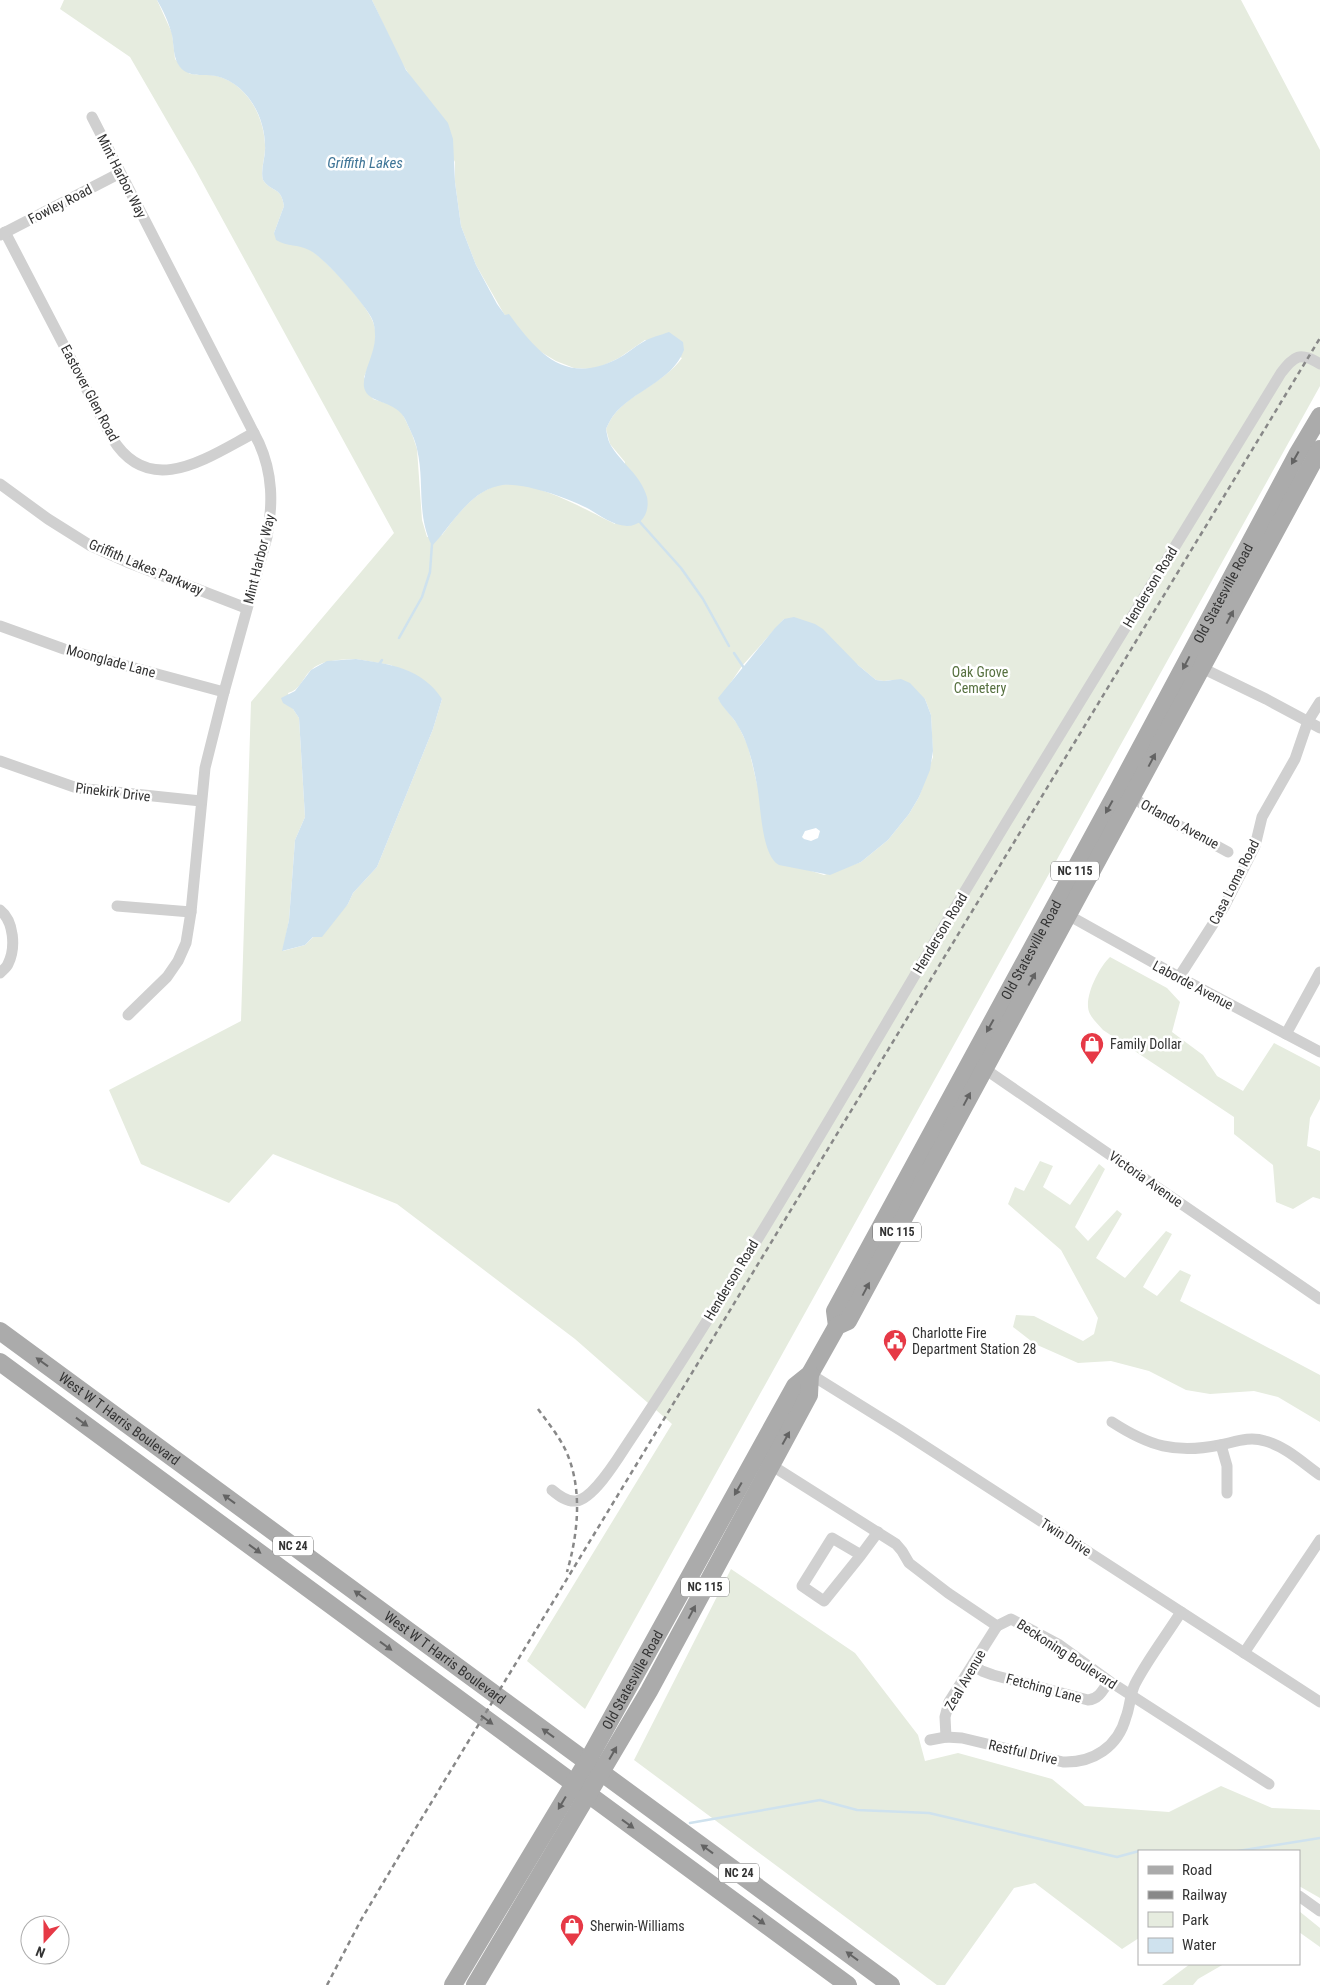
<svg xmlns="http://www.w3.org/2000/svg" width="1320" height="1985" viewBox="0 0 1320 1985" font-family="'Roboto Condensed',sans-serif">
  <rect width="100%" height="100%" fill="#fff"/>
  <g fill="#e6ecdf" fill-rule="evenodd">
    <path d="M64,0H157L172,33L175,59L190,74C198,75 208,74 217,76C247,84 264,116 265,145C266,156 260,169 263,180C272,193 281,186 284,206L274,233C286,239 301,244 312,251C328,262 370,307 374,325C379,343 371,361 364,377L373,399L392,405L399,409L404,417L412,434L417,449L422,520L427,537L442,535C456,516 474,491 499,485C532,478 586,510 615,524L625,462L610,444L606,429C608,425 610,420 613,416C631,392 664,383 682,358L645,340L619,358L602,366L591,369L574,368L556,361L536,349L504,314L476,265L461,226L455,182V162L413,81L399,58L372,0H1241L1320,150V386L585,1709L527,1661L672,1424L575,1339L397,1204L273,1154L229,1203L141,1164L109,1090L241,1021L251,702L394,533L195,169L130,57L60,9ZM784,619L858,665L876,680L884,681L891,680L925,699L931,715L933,757L919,797L909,814L888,840L861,862L824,875L805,869L757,784L748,746L738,725L719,700L742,666ZM356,659L391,665L442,699L433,729L377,867L353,893L348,904L305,945L283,951L289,920L295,840L305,817L299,718L293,709L288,693C300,690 302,679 310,671C322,659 340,660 356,659Z"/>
    <path d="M1110,957L1167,988L1180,1002L1172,1032L1203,1055L1217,1076L1243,1091L1274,1043L1320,1067V1099L1310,1118L1307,1146L1320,1151V1199L1313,1197L1293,1209L1276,1202L1273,1165L1234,1134V1117L1103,1030C1099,1025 1093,1020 1090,1014C1082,1000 1099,967 1110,957Z"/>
    <path d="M1040,1161L1053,1166L1043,1187L1070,1205L1099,1164L1105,1169L1075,1227L1088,1241L1117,1210L1122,1214L1096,1258L1125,1278L1166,1231L1172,1234L1143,1287L1157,1296L1180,1270L1191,1275L1180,1301L1320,1375V1422L1278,1397L1254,1391L1210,1394L1186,1390L1149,1371L1111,1361L1078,1363L1035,1344L1013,1327L1016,1315L1034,1316L1083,1341L1094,1334L1098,1318L1061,1250L1008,1204L1015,1187L1024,1191Z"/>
    <path d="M731,1569L855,1653L918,1735L925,1761L958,1753L1052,1779L1085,1806L1169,1812L1221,1786L1272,1808L1320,1810V1898L1299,1886V1851H1139V1938L1122,1949L1035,1883L1014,1888L945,1985H937L634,1760Z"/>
    <path d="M1299,1911L1320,1928V1947L1299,1932Z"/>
    <path d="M1190,1964H1224L1198,1979L1193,1985H1162Z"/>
  </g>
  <g fill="#cfe2ee" fill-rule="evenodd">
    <path d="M157,0H372L406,70L448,123L453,139L455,182L461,226L476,265L497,304L505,315L509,314C538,354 566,385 617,359C627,354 634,347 643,342C651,337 661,335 669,332L683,342L684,350C672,382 633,390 613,416C610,420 608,425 606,429C607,434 608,440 610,444C620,462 641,475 647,497C650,511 643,526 627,526C612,525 601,516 589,509C570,499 519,480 498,486C468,493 452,525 432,546C416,514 425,483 417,449C415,439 410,430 406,421C397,399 367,405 364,387C362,372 376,353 375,335C375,329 374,322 371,317C363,302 323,256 309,250C298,244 288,247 276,240L274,233L284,206C281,186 272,193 263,180C260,169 266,157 265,146C265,117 247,83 216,76C204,74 189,78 180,67C173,58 174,46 172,35C169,23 163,10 157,0Z"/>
    <path d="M794,617L815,624L823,629L858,665L876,680L884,681L901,679L910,683L925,699L931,715L933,751L930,770L919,797L909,814L888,840L861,862L830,875L779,865C761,855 761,805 757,785C753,765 749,744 738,726C733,716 722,708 718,698L775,628L784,619ZM816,828L820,831L818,838L811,841L804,839L802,837L805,831Z"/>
    <path d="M356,659C390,664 422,668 442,699L433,729L377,867L353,893L348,904L322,937H313L305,945L282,951L289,920L295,840L305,817L299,718L293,709L283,703L281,698L295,691L311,670L327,661Z"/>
  </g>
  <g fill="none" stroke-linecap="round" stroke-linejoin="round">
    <g stroke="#cfe2ee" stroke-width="2.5">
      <path d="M638,520L681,568L703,599L729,646"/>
      <path d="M399,638L422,597L430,572L432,544"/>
      <path d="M734,653L744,668"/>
      <path d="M378,666L382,660"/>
      <path d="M690,1823L820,1800L857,1810L929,1813L1117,1857L1139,1851"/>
      <path d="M1140,1851H1163"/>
      <path d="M1238,1851L1320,1838"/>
    </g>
    <g stroke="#d0d0d0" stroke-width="11">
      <path d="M92,117L259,443C273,474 273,504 267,537L224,692L205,768L191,912L186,943L178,961L167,977L128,1015"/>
      <path d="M5,232L112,438C150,500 208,457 254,433"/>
      <path d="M0,235L120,173"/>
      <path d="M0,484L48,519L91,546L127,562L246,608"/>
      <path d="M0,626L64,649L224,692"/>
      <path d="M1202,668L1266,699L1320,728"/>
      <path d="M0,761L77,788L201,801"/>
      <path d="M1132,797L1158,814L1228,852"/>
      <path d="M117,906L191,912"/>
      <path d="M0,910C14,921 16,948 8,964C7,967 3,970 0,973"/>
      <path d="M1068,915L1179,977L1320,1052"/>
      <path d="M1179,977L1224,907L1255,846L1262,817L1295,759L1308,721L1320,702"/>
      <path d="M1286,1034L1320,972"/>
      <path d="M979,1065L1320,1299"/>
      <path d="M810,1374L900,1430L1320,1702"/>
      <path d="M1112,1422C1149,1446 1175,1454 1220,1445C1235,1442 1249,1436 1265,1441C1285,1446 1303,1463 1320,1475"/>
      <path d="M1221,1445L1227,1466V1493"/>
      <path d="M771,1465L896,1544L902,1551L909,1563L948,1593L997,1626L1011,1619L1058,1644L1109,1681L1269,1784"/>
      <path d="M552,1490C559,1496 567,1502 576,1501C593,1499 617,1460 626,1446C741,1274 844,1094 950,916C1059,734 1170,553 1281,373C1294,356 1300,351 1320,364"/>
      <path d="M861,1555L832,1538L802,1586L824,1601L861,1555L878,1532"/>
      <path d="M1244,1653L1320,1540"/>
      <path d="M973,1665L982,1671L993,1675L1088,1700C1099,1699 1103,1690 1109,1681"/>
      <path d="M946,1737L945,1717L949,1702L997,1626"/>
      <path d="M930,1740L946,1737L962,1738L1063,1762C1093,1763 1118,1747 1126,1717C1130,1707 1130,1694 1135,1684C1148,1659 1166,1636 1181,1612"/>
      <path d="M1299,1896L1320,1911"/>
    </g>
    <g stroke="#ababab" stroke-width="18">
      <path id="s1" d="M837,1326L835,1311L1118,790L1298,453L1320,416"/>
      <path id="s2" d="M0,1331L891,1985"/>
      <path d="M0,1362L848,1985"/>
      <path id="s3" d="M453,1985L587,1762L795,1386L810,1374L837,1326L848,1321L1320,449"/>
      <path d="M475,1985L649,1691L809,1395L810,1374"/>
    </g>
    <g stroke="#888" stroke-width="2.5" stroke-dasharray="5 4" stroke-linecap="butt">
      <path d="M538,1409C548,1423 559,1436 566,1451C583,1489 578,1534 567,1572"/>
      <path d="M327,1985L361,1920L414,1831L1320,338"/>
    </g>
  </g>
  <defs><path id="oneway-solid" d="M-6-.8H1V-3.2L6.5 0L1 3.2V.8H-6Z" transform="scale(1.25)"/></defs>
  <g fill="#636363">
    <use href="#oneway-solid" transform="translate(1295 458) rotate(119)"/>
    <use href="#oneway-solid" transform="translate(1230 617) rotate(-62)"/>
    <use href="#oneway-solid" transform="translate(1186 663) rotate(118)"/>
    <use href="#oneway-solid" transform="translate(1152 760) rotate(-62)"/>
    <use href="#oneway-solid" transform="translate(1109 807) rotate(119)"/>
    <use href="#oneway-solid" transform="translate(1032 979) rotate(-61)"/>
    <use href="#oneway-solid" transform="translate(990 1026) rotate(119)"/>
    <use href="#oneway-solid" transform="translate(967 1099) rotate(-62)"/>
    <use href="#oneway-solid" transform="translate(866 1289) rotate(-62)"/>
    <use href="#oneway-solid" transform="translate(42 1362) rotate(-144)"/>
    <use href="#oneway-solid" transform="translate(82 1422) rotate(36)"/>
    <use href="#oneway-solid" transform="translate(786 1438) rotate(-61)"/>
    <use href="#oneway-solid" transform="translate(738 1489) rotate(120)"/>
    <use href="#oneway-solid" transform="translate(229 1499) rotate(-144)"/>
    <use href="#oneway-solid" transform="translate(255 1549) rotate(36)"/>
    <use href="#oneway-solid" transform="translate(360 1595) rotate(-144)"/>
    <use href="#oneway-solid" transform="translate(692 1612) rotate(-62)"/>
    <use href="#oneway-solid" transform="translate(386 1646) rotate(36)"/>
    <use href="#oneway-solid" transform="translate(487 1720) rotate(36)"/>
    <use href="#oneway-solid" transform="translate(548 1733) rotate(-144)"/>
    <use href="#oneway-solid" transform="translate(613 1753) rotate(-60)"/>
    <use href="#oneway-solid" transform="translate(562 1803) rotate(121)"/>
    <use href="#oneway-solid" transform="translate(628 1824) rotate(36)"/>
    <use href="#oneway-solid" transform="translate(707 1849) rotate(-144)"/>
    <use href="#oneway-solid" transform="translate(759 1920) rotate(36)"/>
    <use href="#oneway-solid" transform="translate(852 1956) rotate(-144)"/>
  </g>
  <defs>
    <g id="shop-pin" transform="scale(1.25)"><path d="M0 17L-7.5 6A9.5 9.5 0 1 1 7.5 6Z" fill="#e63946" stroke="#fff"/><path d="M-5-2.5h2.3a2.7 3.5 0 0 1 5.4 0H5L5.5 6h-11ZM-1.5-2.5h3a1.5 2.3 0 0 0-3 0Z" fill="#fff"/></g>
    <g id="civic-pin" transform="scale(1.25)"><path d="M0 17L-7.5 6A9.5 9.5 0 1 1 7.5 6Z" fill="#e63946" stroke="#fff"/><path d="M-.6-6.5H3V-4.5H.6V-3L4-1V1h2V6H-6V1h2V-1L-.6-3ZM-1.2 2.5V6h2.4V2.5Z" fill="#fff"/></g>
  </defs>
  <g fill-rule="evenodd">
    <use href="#shop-pin" x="1092" y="1044"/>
    <use href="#civic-pin" x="895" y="1341"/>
    <use href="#shop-pin" x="572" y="1926"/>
  </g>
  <g text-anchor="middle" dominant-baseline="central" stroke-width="5" stroke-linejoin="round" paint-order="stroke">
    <g fill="#fff" stroke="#707070" stroke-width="1">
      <rect x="1051" y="861.5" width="48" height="19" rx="4"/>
      <rect x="873" y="1222.5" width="48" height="19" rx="4"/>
      <rect x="273" y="1536.5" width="40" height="19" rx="4"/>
      <rect x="681" y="1577.5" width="48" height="19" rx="4"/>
      <rect x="719" y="1863.5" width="40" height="19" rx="4"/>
    </g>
    <g font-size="12" font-weight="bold" fill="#333">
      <text x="1075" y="871">NC 115</text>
      <text x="897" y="1232">NC 115</text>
      <text x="293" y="1546">NC 24</text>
      <text x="705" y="1587">NC 115</text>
      <text x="739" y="1873">NC 24</text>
    </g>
    <g font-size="14" fill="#333" stroke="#fff">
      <text transform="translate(122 176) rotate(63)">Mint Harbor Way</text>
      <text transform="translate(60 204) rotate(-27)">Fowley Road</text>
      <text transform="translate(90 393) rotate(62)">Eastover Glen Road</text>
      <text transform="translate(259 559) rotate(-76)">Mint Harbor Way</text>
      <text transform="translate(146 567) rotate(23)">Griffith Lakes Parkway</text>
      <text transform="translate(1150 587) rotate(-59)">Henderson Road</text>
      <text stroke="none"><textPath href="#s1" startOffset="831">Old Statesville Road</textPath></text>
      <text transform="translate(111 661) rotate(15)">Moonglade Lane</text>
      <text transform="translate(113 792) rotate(7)">Pinekirk Drive</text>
      <text transform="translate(1180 824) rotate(29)">Orlando Avenue</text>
      <text transform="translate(1234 882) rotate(-63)">Casa Loma Road</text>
      <text transform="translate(940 933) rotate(-59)">Henderson Road</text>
      <text stroke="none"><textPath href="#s1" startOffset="426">Old Statesville Road</textPath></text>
      <text transform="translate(1193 985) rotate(28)">Laborde Avenue</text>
      <text transform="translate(1146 1179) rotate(35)">Victoria Avenue</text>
      <text transform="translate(731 1280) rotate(-59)">Henderson Road</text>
      <text stroke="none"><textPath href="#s2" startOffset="148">West W T Harris Boulevard</textPath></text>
      <text transform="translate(1066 1537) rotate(33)">Twin Drive</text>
      <text transform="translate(1067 1654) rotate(33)">Beckoning Boulevard</text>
      <text stroke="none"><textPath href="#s2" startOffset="552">West W T Harris Boulevard</textPath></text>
      <text stroke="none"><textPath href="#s3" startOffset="354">Old Statesville Road</textPath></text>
      <text transform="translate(965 1680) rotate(-60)">Zeal Avenue</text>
      <text transform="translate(1044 1688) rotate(15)">Fetching Lane</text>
      <text transform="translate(1023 1752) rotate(13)">Restful Drive</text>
    </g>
    <g font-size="14" fill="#56703f" stroke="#fff">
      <text x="980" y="672">Oak Grove<tspan x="980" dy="16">Cemetery</tspan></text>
    </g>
    <g font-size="14" fill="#333" stroke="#fff" text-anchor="start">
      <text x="1110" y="1044">Family Dollar</text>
      <text x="912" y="1333">Charlotte Fire<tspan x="912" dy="16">Department Station 28</tspan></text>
      <text x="590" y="1926">Sherwin-Williams</text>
    </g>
    <g font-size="15" font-style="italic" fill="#3f7597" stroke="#fff">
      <text x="365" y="163">Griffith Lakes</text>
    </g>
  </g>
  <rect x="1138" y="1850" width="162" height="115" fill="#ffffff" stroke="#adadad"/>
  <rect x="1148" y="1866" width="25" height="8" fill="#ababab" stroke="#adadad"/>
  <text x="1182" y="1875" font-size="15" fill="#333333">Road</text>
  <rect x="1148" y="1891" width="25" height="8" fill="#888888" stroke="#adadad"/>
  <text x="1182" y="1900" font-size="15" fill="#333333">Railway</text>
  <rect x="1148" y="1912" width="25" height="15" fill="#e6ecdf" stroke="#adadad"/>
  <text x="1182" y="1925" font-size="15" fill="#333333">Park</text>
  <rect x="1148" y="1938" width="25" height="15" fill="#cfe2ee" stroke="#adadad"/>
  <text x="1182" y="1950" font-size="15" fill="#333333">Water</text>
  <g transform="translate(45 1940) rotate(201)"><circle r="24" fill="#ffffff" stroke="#adadad"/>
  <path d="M0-4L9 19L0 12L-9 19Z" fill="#e63946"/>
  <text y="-8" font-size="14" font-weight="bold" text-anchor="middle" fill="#333333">N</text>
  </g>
</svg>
